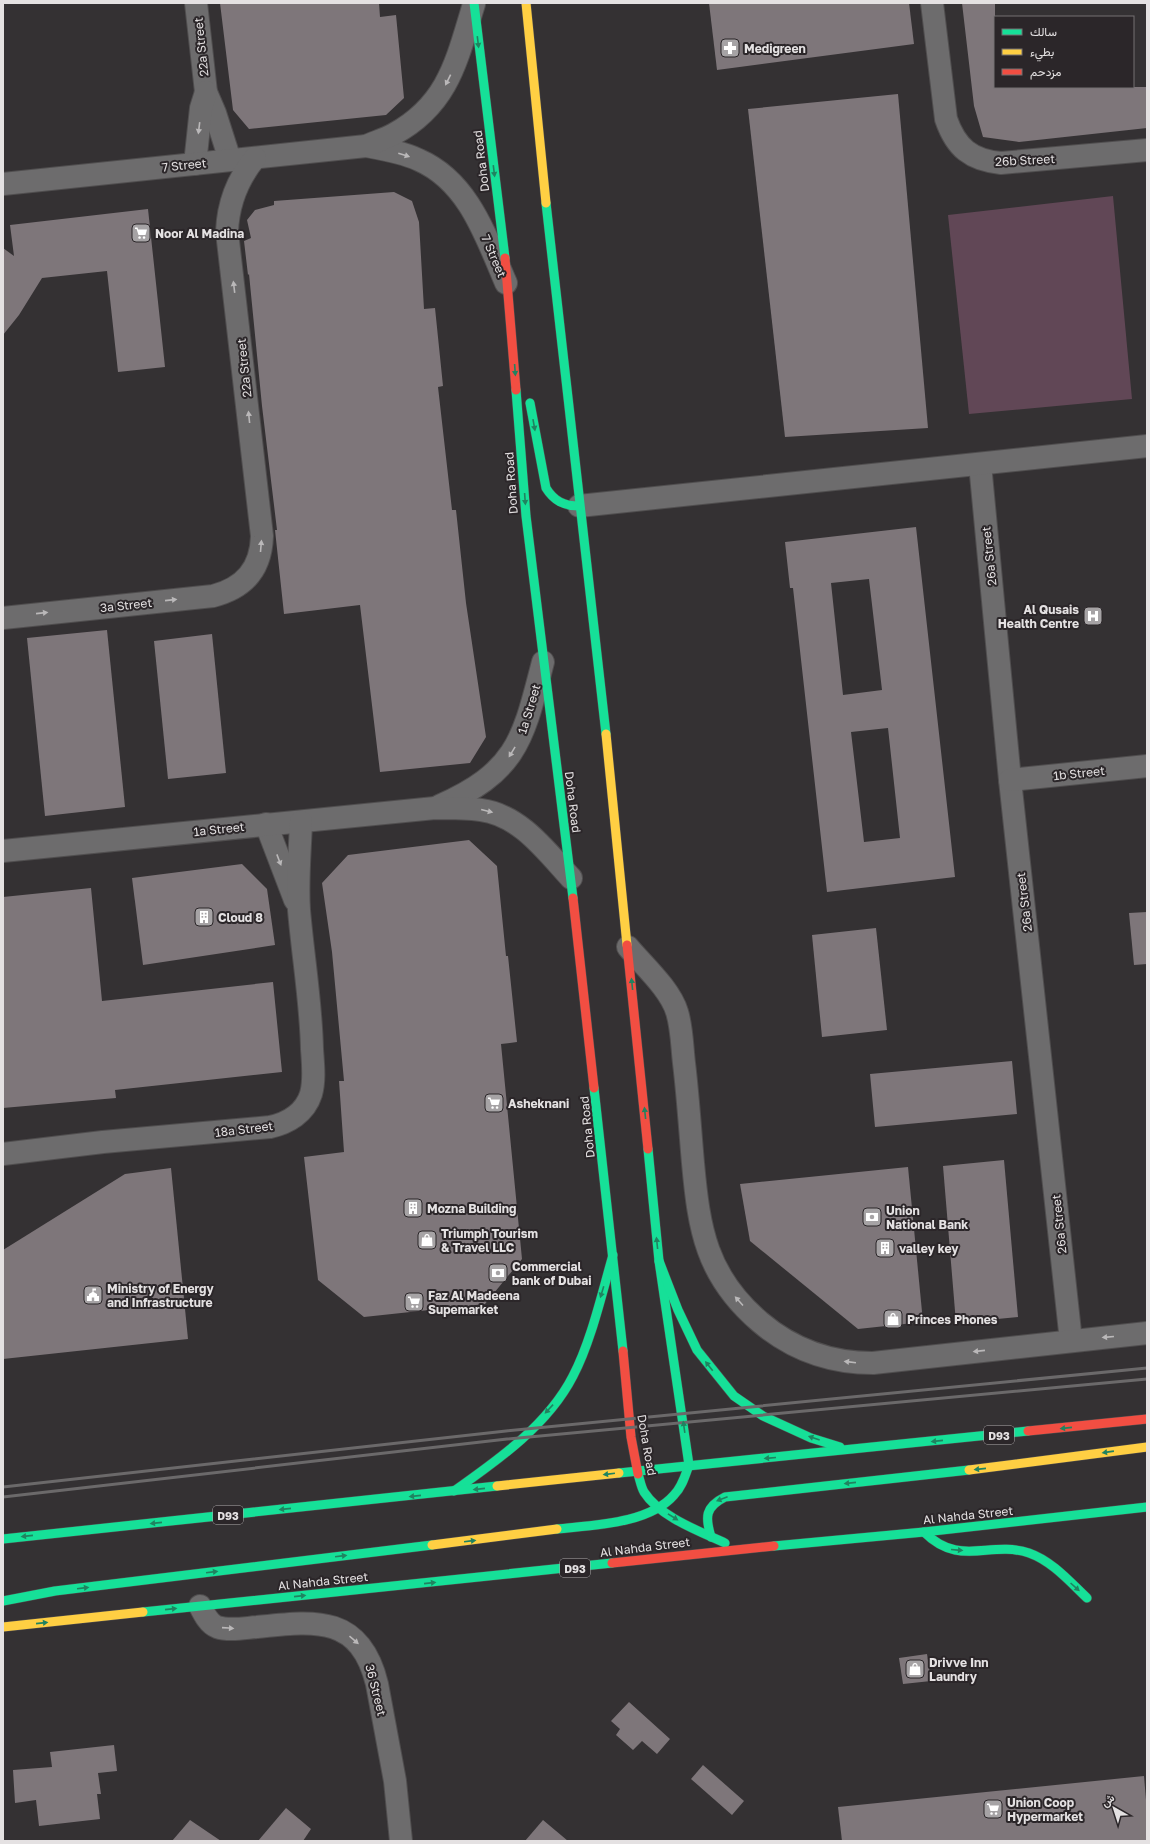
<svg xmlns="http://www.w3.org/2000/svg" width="1150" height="1844" viewBox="0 0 1150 1844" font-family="'Golos Text',Vazirmatn,sans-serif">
  <rect width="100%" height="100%" fill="#343133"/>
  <path fill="#614756" d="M1113,196L1132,399L969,414L948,215Z"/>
  <g fill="#7e767a" fill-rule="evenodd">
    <path d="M220,3H379L380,17L396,15L404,98L386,115L249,129L233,110Z"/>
    <path d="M709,3H909L914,44L717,70Z"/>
    <path d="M962,3H995V87H1147V128L1019,142L983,137L974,106Z"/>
    <path d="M898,94L928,428L785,437L748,109Z"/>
    <path d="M394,192L412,201L419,222L424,309L435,308L443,386L438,387L452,510H456L466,603L486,737L470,763L380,772L360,605L284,614L275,530H277L262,406L249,274L248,275L244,241L251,238L247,220L255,210L274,205V201Z"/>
    <path d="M148,209L165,367L118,372L107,271L42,278L19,315L3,335V248L14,256L10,225Z"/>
    <path d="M916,527L955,877L827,892L793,588H790L785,542ZM869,579L882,690L843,695L831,583ZM888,728L900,838L864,842L851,732Z"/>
    <path d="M107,630L125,807L45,816L27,638Z"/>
    <path d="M212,634L226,773L168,779L154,641Z"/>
    <path d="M469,840L497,866L506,956H508L517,1042L501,1044L522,1259L485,1304L364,1317L318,1280L304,1157L344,1152L339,1081H344L332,952L322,883L348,855Z"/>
    <path d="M242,864L267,889L275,945L143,965L132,878Z"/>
    <path d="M91,888L102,1001L273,982L282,1072L115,1090L116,1098L3,1108V897Z"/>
    <path d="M1147,912V964L1134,965L1129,913Z"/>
    <path d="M876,928L887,1030L822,1037L812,935Z"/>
    <path d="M1012,1061L1017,1114L875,1127L870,1074Z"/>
    <path d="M1004,1160L1018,1317L956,1323L943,1166Z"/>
    <path d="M908,1167L923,1322L858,1329L750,1241L740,1184Z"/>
    <path d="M171,1168L188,1339L3,1359V1250L125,1174Z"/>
    <path d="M927,1654L931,1681L903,1684L899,1658Z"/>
    <path d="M629,1702L670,1739L657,1754L642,1741L633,1750L616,1735L620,1729L611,1721Z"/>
    <path d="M114,1745L117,1771L98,1773L101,1794H97L100,1819L39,1826L36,1800L15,1803L13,1770L52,1767L50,1752Z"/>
    <path d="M703,1765L744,1801L732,1815L691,1779Z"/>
    <path d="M1144,1776L1147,1812V1841H842L838,1807Z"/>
    <path d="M286,1808L311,1829L303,1841H258Z"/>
    <path d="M190,1820L221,1841H172Z"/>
    <path d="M543,1820L568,1841H525Z"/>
  </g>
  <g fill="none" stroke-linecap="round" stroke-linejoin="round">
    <g stroke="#504e4f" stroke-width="24">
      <g id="street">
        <path d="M196,3L206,92L215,113L230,160"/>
        <path d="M932,3L946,119C956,148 971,160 1001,163L1147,150"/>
        <path d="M366,146C383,149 402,152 419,160C469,182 486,237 506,283"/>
        <path d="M195,164L201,108L206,92"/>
        <path d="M3,184L366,146C375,142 385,139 394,134C449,104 457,59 474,4"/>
        <path d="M980,464L1010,780L1071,1341"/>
        <path d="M579,506L1147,446"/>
        <path d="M3,618L213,596C244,588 261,569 262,536L227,232C228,203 237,180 255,158"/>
        <path d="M1010,780L1147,766"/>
        <path d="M439,806C518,771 523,739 543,662"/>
        <path d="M266,824L295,900"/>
        <path d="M3,851L435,808C450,808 466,808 481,810C520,815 546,851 571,878"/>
        <path d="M628,947C644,966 670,989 677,1012C682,1028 682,1046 684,1063C688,1096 690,1129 693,1163C699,1229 706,1276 760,1322C793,1350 830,1363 873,1363L1147,1333"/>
        <path d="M3,1154L103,1142L270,1127C288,1123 305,1113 311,1094C315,1080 313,1064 312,1049C311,1002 303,957 299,910C297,881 300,851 301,822"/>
        <path d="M200,1606C204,1614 209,1624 217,1627C229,1631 244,1628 257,1627C314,1621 360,1614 377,1684L395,1781L401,1841"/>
      </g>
    </g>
    <g stroke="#504e4f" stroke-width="10">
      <g id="fast">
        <path d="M474,3L505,258"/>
        <path d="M546,203L606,734"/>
        <path d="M516,390L526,516L573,898"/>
        <path d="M530,403L546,488C554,501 564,506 579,506"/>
        <path d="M594,1088L623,1351"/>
        <path d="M648,1149L659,1261L689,1465"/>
        <path d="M659,1261L678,1310L697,1350L734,1396L763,1416L811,1438L840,1447"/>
        <path d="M619,1473L1028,1431"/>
        <path d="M638,1474C640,1480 641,1487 644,1492C660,1517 699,1531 725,1543"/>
        <path d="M454,1491C498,1460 548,1425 573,1376C591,1342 602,1293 613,1255"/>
        <path d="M557,1529C593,1525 649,1524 674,1495C682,1487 685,1476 689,1465"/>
        <path d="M924,1532C960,1568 989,1540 1029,1553C1052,1561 1070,1582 1087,1598"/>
        <path d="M711,1537C705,1517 705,1507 725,1497L969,1470"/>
        <path d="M3,1539L497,1486"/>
        <path d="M774,1546L924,1532L1147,1507"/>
        <path d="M3,1601L55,1591L432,1545"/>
        <path d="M143,1612L612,1563"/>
      </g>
    </g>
    <g stroke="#504e4f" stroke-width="10">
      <g id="slow">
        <path d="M526,3L546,203"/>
        <path d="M606,734L627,945"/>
        <path d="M969,1470L1147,1447"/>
        <path d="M497,1486L619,1473"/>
        <path d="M432,1545L557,1529"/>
        <path d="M3,1627L143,1612"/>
      </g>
    </g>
    <g stroke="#504e4f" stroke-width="10">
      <g id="jam">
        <path d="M505,258L516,390"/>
        <path d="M573,898L594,1088"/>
        <path d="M627,945L648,1149"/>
        <path d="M623,1351L631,1437L638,1474"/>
        <path d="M1028,1431L1147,1419"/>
        <path d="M612,1563L774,1546"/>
      </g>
    </g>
    <use href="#street" stroke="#6d6c6d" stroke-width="22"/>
    <use href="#fast" stroke="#16e098" stroke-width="9"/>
    <use href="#slow" stroke="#ffcf43" stroke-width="9"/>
    <use href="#jam" stroke="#f24e42" stroke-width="9"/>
    <g stroke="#6b696a" stroke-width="3">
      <path d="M3,1487L506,1431L1147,1368"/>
      <path d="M3,1497L507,1439L1147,1379"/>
    </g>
  </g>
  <defs><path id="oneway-solid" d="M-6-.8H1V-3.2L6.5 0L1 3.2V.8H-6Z"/></defs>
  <g fill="#208360">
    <use href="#oneway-solid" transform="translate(478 42) rotate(83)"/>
    <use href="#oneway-solid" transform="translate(494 171) rotate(83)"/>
    <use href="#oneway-solid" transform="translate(515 370) rotate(86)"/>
    <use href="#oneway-solid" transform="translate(534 425) rotate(80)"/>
    <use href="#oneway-solid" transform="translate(525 499) rotate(86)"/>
    <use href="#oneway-solid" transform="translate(632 984) rotate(-96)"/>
    <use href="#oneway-solid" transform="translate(645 1113) rotate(-96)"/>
    <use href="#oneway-solid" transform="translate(657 1243) rotate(-96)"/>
    <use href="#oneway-solid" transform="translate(602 1292) rotate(107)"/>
    <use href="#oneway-solid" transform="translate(709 1366) rotate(-128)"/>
    <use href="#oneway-solid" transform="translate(549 1409) rotate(133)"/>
    <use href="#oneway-solid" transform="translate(684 1427) rotate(-98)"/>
    <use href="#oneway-solid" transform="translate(1066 1428) rotate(174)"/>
    <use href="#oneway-solid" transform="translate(814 1438) rotate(-161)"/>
    <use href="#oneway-solid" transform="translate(937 1441) rotate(174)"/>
    <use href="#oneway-solid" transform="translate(1108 1452) rotate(172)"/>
    <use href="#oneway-solid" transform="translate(770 1458) rotate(175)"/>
    <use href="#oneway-solid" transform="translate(980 1469) rotate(174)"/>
    <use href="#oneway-solid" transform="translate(609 1474) rotate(173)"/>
    <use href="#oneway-solid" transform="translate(850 1483) rotate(174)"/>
    <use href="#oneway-solid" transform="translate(479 1489) rotate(174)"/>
    <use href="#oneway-solid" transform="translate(415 1496) rotate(174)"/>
    <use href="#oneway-solid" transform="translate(722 1499) rotate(159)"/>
    <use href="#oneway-solid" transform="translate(285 1509) rotate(174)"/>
    <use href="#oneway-solid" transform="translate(673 1517) rotate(32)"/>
    <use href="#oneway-solid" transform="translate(156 1523) rotate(174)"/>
    <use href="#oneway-solid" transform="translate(27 1536) rotate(174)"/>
    <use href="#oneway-solid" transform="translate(470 1541) rotate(-7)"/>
    <use href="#oneway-solid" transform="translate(957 1550) rotate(5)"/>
    <use href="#oneway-solid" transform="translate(341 1556) rotate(-7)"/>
    <use href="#oneway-solid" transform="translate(212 1572) rotate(-7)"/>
    <use href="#oneway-solid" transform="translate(430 1583) rotate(-6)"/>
    <use href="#oneway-solid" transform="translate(1075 1587) rotate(42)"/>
    <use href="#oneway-solid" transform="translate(83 1588) rotate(-7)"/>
    <use href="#oneway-solid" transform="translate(300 1596) rotate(-6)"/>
    <use href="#oneway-solid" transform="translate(171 1609) rotate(-6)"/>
    <use href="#oneway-solid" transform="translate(42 1623) rotate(-6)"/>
  </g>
  <g fill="#bab8b9">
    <use href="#oneway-solid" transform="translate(448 80) rotate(116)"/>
    <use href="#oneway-solid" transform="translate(199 128) rotate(97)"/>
    <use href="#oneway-solid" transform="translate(404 155) rotate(18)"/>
    <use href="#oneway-solid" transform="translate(234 287) rotate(-97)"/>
    <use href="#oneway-solid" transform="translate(249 417) rotate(-96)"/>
    <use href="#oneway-solid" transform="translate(261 546) rotate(-85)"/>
    <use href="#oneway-solid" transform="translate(171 600) rotate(-6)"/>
    <use href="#oneway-solid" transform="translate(42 613) rotate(-6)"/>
    <use href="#oneway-solid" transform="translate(512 752) rotate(121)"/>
    <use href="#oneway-solid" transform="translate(487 811) rotate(14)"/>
    <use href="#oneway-solid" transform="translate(279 860) rotate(69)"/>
    <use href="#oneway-solid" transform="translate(739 1301) rotate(-132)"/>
    <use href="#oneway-solid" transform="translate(1108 1337) rotate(175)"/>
    <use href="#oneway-solid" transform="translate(979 1351) rotate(174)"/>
    <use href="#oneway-solid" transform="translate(850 1362) rotate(-173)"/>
    <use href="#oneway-solid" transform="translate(228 1628) rotate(4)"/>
    <use href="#oneway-solid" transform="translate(354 1640) rotate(41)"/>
  </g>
  <defs>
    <g id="pharmacy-square" transform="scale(1)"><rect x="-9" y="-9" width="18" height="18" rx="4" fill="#a6a3a5" stroke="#2b2629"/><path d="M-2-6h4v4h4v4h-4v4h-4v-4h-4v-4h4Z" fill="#fff"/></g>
    <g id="supermarket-square" transform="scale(1)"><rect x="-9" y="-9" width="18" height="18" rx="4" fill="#a6a3a5" stroke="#2b2629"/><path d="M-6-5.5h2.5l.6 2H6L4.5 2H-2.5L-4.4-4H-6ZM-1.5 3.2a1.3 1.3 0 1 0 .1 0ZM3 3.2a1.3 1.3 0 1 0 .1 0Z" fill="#fff"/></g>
    <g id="hospital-square" transform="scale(1)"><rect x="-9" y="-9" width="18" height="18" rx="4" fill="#a6a3a5" stroke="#2b2629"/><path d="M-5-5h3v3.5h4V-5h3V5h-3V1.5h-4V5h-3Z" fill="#fff"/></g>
    <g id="building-square" transform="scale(1)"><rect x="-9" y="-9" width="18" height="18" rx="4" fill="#a6a3a5" stroke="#2b2629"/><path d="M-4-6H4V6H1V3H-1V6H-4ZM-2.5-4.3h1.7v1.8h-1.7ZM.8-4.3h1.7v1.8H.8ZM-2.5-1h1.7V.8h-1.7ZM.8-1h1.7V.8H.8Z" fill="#fff"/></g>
    <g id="bank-square" transform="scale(1)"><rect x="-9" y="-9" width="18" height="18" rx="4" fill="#a6a3a5" stroke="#2b2629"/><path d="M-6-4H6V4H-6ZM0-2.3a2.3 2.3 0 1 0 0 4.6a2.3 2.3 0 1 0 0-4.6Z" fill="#fff"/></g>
    <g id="shop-square" transform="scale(1)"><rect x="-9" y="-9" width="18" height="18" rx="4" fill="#a6a3a5" stroke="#2b2629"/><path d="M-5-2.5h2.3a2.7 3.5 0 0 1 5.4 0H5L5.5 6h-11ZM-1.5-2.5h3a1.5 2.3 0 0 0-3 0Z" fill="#fff"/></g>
    <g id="civic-square" transform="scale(1)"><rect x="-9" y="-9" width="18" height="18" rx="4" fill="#a6a3a5" stroke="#2b2629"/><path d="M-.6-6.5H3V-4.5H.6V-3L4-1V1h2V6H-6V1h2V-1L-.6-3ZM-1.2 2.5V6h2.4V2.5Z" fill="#fff"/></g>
  </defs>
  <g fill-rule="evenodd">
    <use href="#pharmacy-square" x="730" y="48"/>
    <use href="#supermarket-square" x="141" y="233"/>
    <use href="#hospital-square" x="1093" y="616"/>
    <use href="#building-square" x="204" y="917"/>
    <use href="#supermarket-square" x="494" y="1103"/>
    <use href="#building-square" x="413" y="1208"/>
    <use href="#bank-square" x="872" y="1217"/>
    <use href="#shop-square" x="427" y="1240"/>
    <use href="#building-square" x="885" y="1248"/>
    <use href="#bank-square" x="498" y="1273"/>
    <use href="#civic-square" x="93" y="1295"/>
    <use href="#supermarket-square" x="414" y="1302"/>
    <use href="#shop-square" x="893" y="1319"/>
    <use href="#shop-square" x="915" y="1669"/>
    <use href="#supermarket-square" x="993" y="1809"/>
  </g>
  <g text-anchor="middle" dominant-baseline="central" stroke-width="4" stroke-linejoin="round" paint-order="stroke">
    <g fill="#2b2629" stroke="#aca9aa" stroke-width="1">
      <rect x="984" y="1426" width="30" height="18" rx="3"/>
      <rect x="213" y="1506" width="30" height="18" rx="3"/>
      <rect x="560" y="1559" width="30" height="18" rx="3"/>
    </g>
    <g font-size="11" font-weight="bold" fill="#e4e1e2">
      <text x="999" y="1435">D93</text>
      <text x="228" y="1515">D93</text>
      <text x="575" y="1568">D93</text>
    </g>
    <g font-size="12" fill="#e4e1e2" stroke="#2b2629">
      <text transform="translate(201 47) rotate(-96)">22a Street</text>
      <text transform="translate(1025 160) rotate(-3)">26b Street</text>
      <text transform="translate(481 161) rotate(-97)">Doha Road</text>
      <text transform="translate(184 165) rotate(-6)">7 Street</text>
      <text transform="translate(494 256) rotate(67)">7 Street</text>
      <text transform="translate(244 368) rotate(-96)">22a Street</text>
      <text transform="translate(511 483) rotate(-94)">Doha Road</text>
      <text transform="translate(989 556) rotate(-96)">26a Street</text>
      <text transform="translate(126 605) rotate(-6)">3a Street</text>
      <text transform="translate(529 709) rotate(-73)">1a Street</text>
      <text transform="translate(1079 773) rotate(-6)">1b Street</text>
      <text transform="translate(573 802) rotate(83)">Doha Road</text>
      <text transform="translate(219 829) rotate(-6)">1a Street</text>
      <text transform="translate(1024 902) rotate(-97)">26a Street</text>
      <text transform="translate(587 1127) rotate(-96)">Doha Road</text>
      <text transform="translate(244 1129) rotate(-7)">18a Street</text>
      <text transform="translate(1059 1224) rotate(-96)">26a Street</text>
      <text transform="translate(647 1445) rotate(80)">Doha Road</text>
      <text transform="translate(968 1515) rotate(-6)">Al Nahda Street</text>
      <text transform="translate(645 1547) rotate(-7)">Al Nahda Street</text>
      <text transform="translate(323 1581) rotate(-6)">Al Nahda Street</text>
      <text transform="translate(376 1690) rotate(76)">36 Street</text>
    </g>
    <g font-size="12" font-weight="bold" fill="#e4e1e2" stroke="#2b2629" text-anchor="start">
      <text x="744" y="48">Medigreen</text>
      <text x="155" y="233">Noor Al Madina</text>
      <text x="1079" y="609" text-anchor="end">Al Qusais<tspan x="1079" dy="14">Health Centre</tspan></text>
      <text x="218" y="917">Cloud 8</text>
      <text x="508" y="1103">Asheknani</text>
      <text x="427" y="1208">Mozna Building</text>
      <text x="886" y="1210">Union<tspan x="886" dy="14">National Bank</tspan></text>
      <text x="441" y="1233">Triumph Tourism<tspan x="441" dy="14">&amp; Travel LLC</tspan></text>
      <text x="899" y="1248">valley key</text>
      <text x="512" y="1266">Commercial<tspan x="512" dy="14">bank of Dubai</tspan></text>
      <text x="107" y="1288">Ministry of Energy<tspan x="107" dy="14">and Infrastructure</tspan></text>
      <text x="428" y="1295">Faz Al Madeena<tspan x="428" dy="14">Supemarket</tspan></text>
      <text x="907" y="1319">Princes Phones</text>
      <text x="929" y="1662">Drivve Inn<tspan x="929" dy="14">Laundry</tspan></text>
      <text x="1007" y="1802">Union Coop<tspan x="1007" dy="14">Hypermarket</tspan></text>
    </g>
  </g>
  <rect width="1150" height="1844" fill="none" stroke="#e4e1e2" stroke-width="8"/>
  <rect x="994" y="16" width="140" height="72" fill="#2b2629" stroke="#757173"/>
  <rect x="1002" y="29" width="20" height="6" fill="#16e098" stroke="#757173"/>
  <text x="1030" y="36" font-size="12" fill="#e4e1e2">سالك</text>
  <rect x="1002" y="49" width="20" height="6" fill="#ffcf43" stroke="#757173"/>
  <text x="1030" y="56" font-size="12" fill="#e4e1e2">بطيء</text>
  <rect x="1002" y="69" width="20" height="6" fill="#f24e42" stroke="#757173"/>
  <text x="1030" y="76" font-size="12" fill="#e4e1e2">مزدحم</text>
  <g transform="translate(1114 1808) rotate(321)" stroke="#2b2629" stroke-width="3" paint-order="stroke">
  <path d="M0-3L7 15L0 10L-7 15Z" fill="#e4e1e2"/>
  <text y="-6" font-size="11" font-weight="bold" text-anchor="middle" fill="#e4e1e2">ش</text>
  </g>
</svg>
